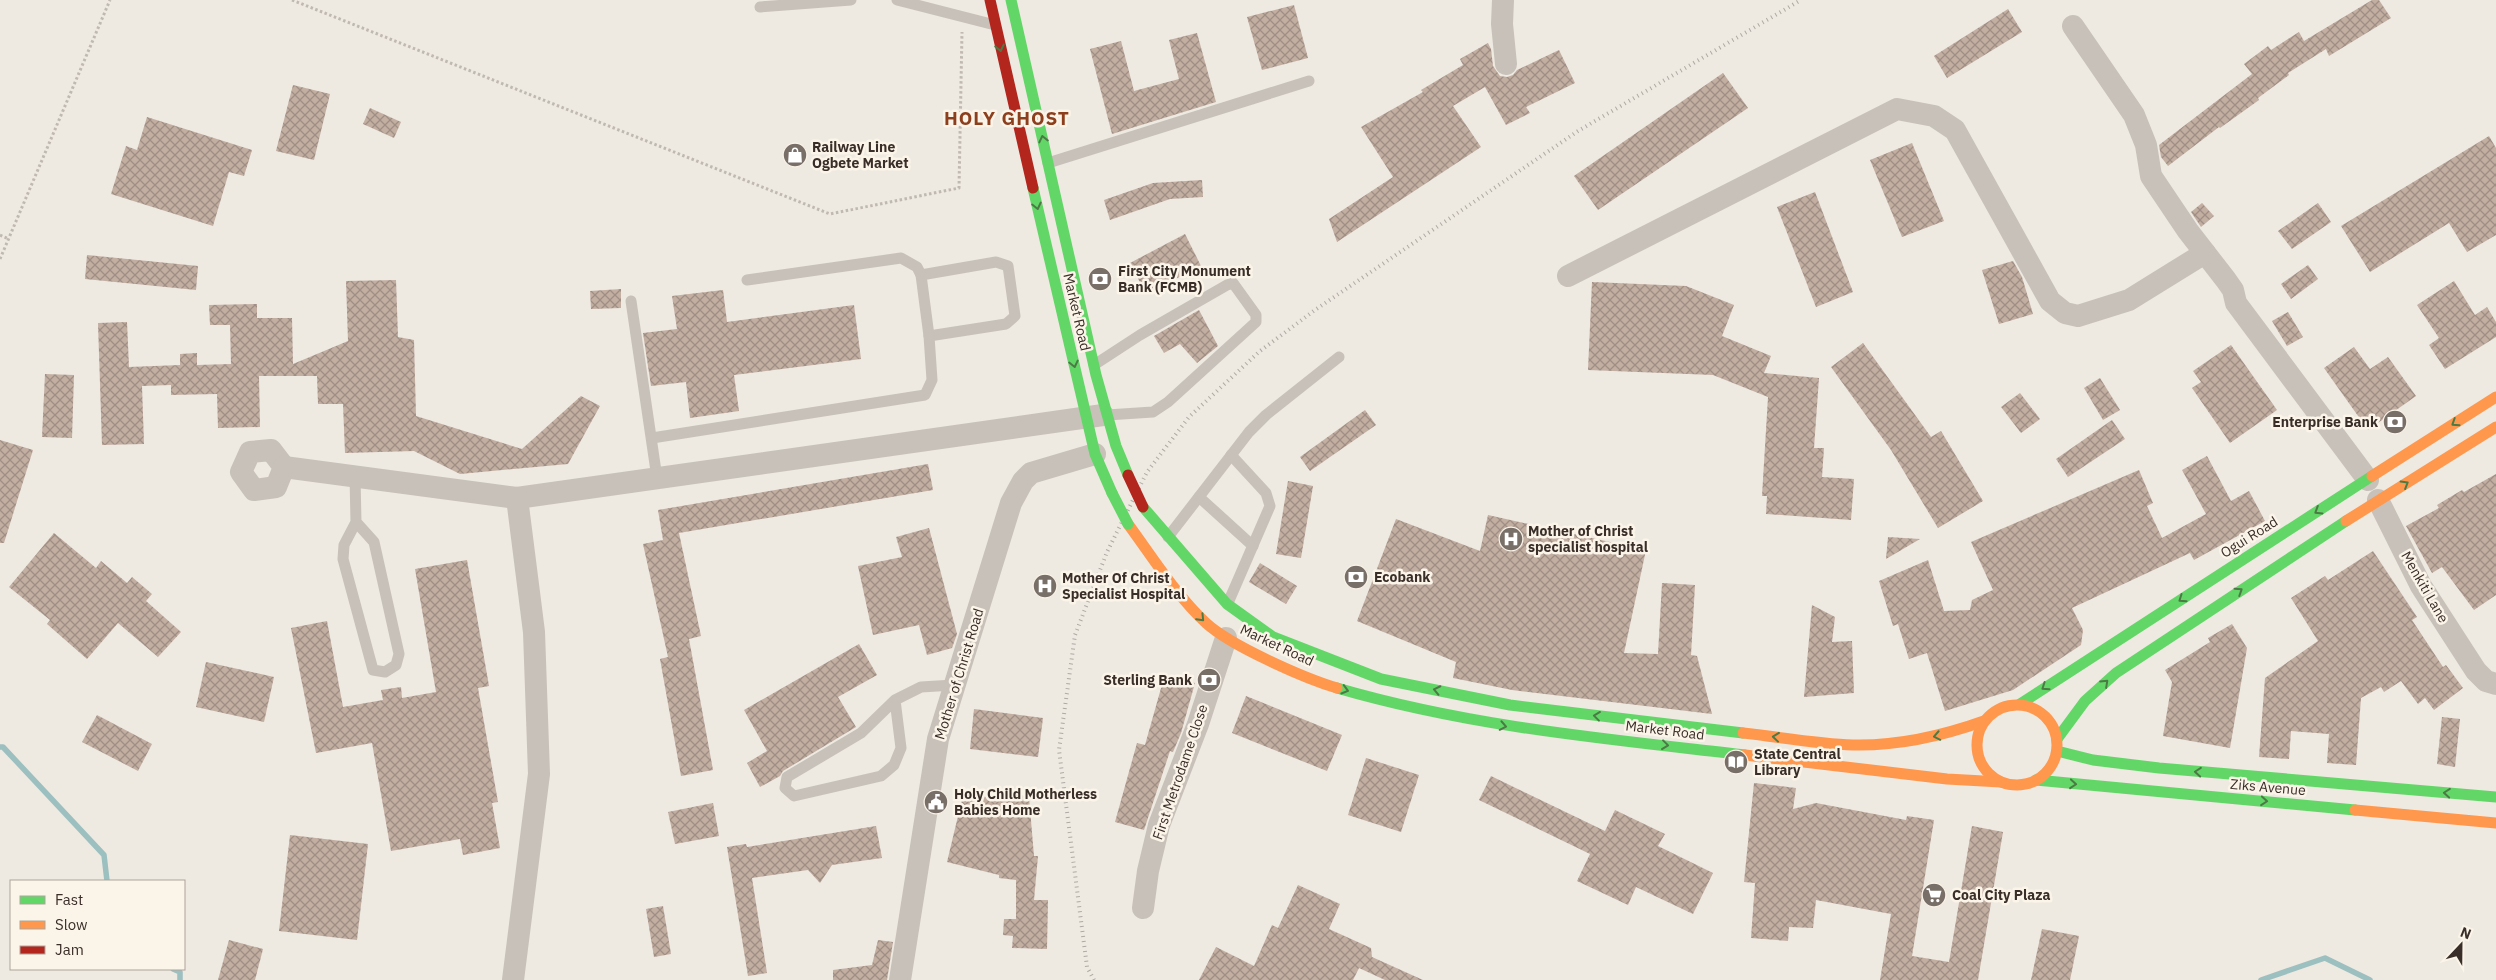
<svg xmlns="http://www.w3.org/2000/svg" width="2496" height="980" viewBox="0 0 2496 980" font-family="'IBM Plex Sans',sans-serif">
  <defs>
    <pattern id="building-cross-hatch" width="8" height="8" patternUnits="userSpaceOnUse" patternTransform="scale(1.25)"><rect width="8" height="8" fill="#c3aea2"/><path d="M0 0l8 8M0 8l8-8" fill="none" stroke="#9f8e84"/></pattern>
  </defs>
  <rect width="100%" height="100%" fill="#eee9e1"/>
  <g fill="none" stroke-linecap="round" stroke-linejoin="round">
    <g stroke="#9cbfc0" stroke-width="5.5">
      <path d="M0,747H3L104,855L107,881"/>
      <path d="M173,969L180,972V980"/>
      <path d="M2261,980L2325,958L2370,980"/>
    </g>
  </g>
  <g fill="url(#building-cross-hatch)">
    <path d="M2372,0H2379L2391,18L2329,56L2326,49L2288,73L2289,75L2258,98L2259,100L2220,128L2219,127L2168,166L2161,157L2159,145L2252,74L2244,64L2268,46L2271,50L2299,32L2304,41Z"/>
    <path d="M1294,5L1308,58L1262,70L1247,17Z"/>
    <path d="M2008,9L2022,32L1947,78L1934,56Z"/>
    <path d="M1197,33L1216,102L1112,134L1090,49L1121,41L1134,91L1179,79L1169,40Z"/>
    <path d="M1488,43L1491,49L1493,66L1500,76L1507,77L1513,75L1517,70L1559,50L1575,83L1526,107L1530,113L1506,125L1485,87L1453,106L1481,147L1337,242L1329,219L1393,177L1361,127L1423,92L1421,90L1463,65L1460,59Z"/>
    <path d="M1723,73L1748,108L1598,210L1574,176Z"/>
    <path d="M293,85L330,94L314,160L276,151Z"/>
    <path d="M370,108L401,122L394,138L363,124Z"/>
    <path d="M147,117L252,150L244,176L229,172L213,226L111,194L126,146L137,150Z"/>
    <path d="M2489,136L2496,148V235L2467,252L2449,223L2370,272L2341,226Z"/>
    <path d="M1912,143L1944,221L1902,237L1870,160Z"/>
    <path d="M1202,180L1203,197L1170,199L1110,220L1104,200L1153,183Z"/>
    <path d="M1815,192L1853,292L1816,307L1777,207Z"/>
    <path d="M2202,203L2214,216L2201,227L2191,212Z"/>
    <path d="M2318,203L2331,222L2292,249L2278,231Z"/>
    <path d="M1185,234L1201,266L1146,294L1130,263Z"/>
    <path d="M87,255L198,266L196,290L85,279Z"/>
    <path d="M2013,261L2022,277L2033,314L1999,324L1982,270Z"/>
    <path d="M2308,265L2318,279L2291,299L2281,284Z"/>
    <path d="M396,280L398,337L414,340L416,416L522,449L581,396L600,406L568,464L460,474L414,451L345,453L343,404H318L317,376H259L260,427L218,428L217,394L171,395V385L142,386L144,444L102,445L98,323L127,322L129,367L180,365V354L197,353V365L231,364L230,325H210L209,305L257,304V318H292L293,364L348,341L346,281Z"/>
    <path d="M2454,281L2475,315L2487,307L2496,322V337L2445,369L2429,345L2439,338L2417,305Z"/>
    <path d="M1592,282L1686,286L1734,305L1722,336L1771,356L1764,373L1819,378L1814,448H1824L1822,477L1854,479L1851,520L1766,514L1767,496H1762L1768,397L1713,375L1588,370Z"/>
    <path d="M621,289V308L591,309L590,291Z"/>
    <path d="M723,290L727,322L854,305L861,359L734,375L739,411L690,418L686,382L651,386L643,333L677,329L672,296Z"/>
    <path d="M1199,310L1218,346L1197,363L1180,344L1164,353L1154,336Z"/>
    <path d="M2288,312L2303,337L2287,346L2272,321Z"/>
    <path d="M1863,343L1931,437L1941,431L1983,501L1938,528L1891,450L1831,367Z"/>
    <path d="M2231,345L2277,410L2230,443L2192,388L2201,382L2193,371Z"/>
    <path d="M2354,347L2370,369L2388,357L2416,396L2368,430L2324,368Z"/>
    <path d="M45,374L74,375L72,438L42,437Z"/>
    <path d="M2100,378L2120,410L2103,420L2084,388Z"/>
    <path d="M2020,393L2040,419L2021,433L2001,407Z"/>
    <path d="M1365,410L1376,425L1310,471L1300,457Z"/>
    <path d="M2112,420L2125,439L2068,477L2056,459Z"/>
    <path d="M0,440L33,450L4,543H0Z"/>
    <path d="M2207,456L2231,501L2249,491L2265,521L2194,560L2190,553L2072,608L2083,630L2081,645L2013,690L1945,711L1927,653L1909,659L1898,624L1893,626L1879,581L1928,560L1944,611L1970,610L1972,600L1993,590L1971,542L2139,470L2153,503L2147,506L2162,538L2206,514L2182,470Z"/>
    <path d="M928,464L933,490L679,533L701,636L689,639L713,770L681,776L660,659L668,657L643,544L663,540L658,510Z"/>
    <path d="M2496,474V595L2474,610L2442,567L2432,573L2406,526L2439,508L2437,505L2462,490L2464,492Z"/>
    <path d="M1288,481L1313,486L1301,558L1276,554Z"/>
    <path d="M1488,515L1646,550L1624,653L1658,654L1662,583L1695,585L1691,655L1697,656L1712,714L1512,690L1453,678L1456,662L1357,621L1396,519L1480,551Z"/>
    <path d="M929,528L957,634L952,648L927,655L919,625L873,635L858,566L902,557L896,537Z"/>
    <path d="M54,533L96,568L101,561L127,583L132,577L152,594L146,601L181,632L158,657L118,623L87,659L47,624L50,620L9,587Z"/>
    <path d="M1888,537L1920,539L1886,559Z"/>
    <path d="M2373,551L2417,617L2412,620L2443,667L2446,665L2463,688L2434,710L2425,698L2418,704L2401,681L2384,692L2381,687L2361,698L2356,765L2327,763L2329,734L2291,731L2289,759L2259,757L2265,678L2318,641L2291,598L2325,576L2328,580Z"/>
    <path d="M467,560L489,686L478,688L498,802L492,803L500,848L463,855L460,839L391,851L372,743L316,753L291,628L327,621L343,707L383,700L381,690L401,687L402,698L436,692L415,569Z"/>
    <path d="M1260,563L1297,586L1286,604L1249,582Z"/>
    <path d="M1812,605L1835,617L1832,642L1852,641L1854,693L1804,697Z"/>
    <path d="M2232,624L2247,648L2230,748L2163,736L2172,682L2165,670L2210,642L2208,638Z"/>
    <path d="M859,644L877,675L838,697L856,727L783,771L780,776L760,787L747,763L767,751L744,710Z"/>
    <path d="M206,662L274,677L264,722L196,707Z"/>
    <path d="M1165,674L1195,683L1181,733L1173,752L1170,751L1144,830L1115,822L1137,743L1145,745Z"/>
    <path d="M1246,696L1342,735L1327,771L1232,733Z"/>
    <path d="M974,709L1043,718L1038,757L970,749Z"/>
    <path d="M97,715L152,744L138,771L82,742Z"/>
    <path d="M2442,717L2460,719L2455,767L2437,764Z"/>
    <path d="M1366,758L1419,775L1401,832L1348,815Z"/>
    <path d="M1491,776L1605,831L1615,810L1665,834L1658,846L1713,873L1693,914L1636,887L1628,905L1577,881L1590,854L1479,800Z"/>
    <path d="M1754,783L1796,788L1793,809L1816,803L1906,820L1907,816L1934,820L1912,956L1949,962L1972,826L2003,832L1978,980H1880L1891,914L1816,900L1813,928L1789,927L1788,941L1751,938L1755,883L1744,882Z"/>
    <path d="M995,788L1029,797L1034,856H1038L1034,900H1048L1047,949L1012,948L1013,936L1003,935L1004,919H1016V880L999,878V875L947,862L964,791L993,799Z"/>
    <path d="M713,803L719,836L675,844L668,812Z"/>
    <path d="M876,826L882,858L832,865L820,883L808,870L752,878L767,973L748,976L727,847L746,844L747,847Z"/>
    <path d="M290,835L368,844L357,940L279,931Z"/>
    <path d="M1298,885L1340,904L1329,929L1371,948L1372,957L1423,980H1385L1359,968L1353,980H1199L1216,947L1254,966L1272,925L1278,928Z"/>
    <path d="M663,906L671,954L654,957L646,909Z"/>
    <path d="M2042,929L2079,936L2070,980H2031Z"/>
    <path d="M229,940L263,949L255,980H218Z"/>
    <path d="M878,940L893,942L887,980H833V970L872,965Z"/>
  </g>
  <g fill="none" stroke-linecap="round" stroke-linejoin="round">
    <g stroke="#c0b9b2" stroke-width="3" stroke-dasharray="2.5 2.5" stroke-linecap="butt">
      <path d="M292,0L830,214L959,188L962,32"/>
      <path d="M0,235L9,239"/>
      <path d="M0,259L110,0"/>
    </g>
    <g stroke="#c7c1ba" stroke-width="11">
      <path d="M897,0L995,25"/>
      <path d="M760,7L851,0"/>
      <path d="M1048,163L1309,81"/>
      <path d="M921,275L996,262L1008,266L1015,316L1006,324L929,336"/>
      <path d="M631,301L657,478"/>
      <path d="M1094,365L1140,335L1227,285L1233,283L1256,315V322L1168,402L1153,412L1107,415"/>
      <path d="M652,438L925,395L932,380L929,336L921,275L917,267L901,258L747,280"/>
      <path d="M355,476L356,522L344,545L343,559L373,670L385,672L396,665L399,654L374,542L356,522"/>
      <path d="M1199,497L1253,546"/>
      <path d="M1168,537L1249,432L1266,415L1339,357"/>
      <path d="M1228,603L1270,506L1266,493L1231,455"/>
      <path d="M895,700L901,748L894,765L881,776L794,796L785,788L787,777L861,733L895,700L921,687L954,685"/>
    </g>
    <g stroke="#c7c1ba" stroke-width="22">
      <path d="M1503,0L1502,24L1506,64"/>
      <path d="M2073,26L2134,115L2146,145L2151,176L2188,231L2226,280L2233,290L2236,303L2368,480"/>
      <path d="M1568,276L1897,109L1934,116L1955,130L2050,301L2065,313L2078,316L2129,300L2205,253"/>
      <path d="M271,450L284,467L276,487L254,490L241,472L250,452Z"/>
      <path d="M284,467L517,498L1103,415"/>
      <path d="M2378,500L2421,586L2476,671L2486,681L2496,684"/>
      <path d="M1143,908L1148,871L1159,825L1198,724L1226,638"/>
      <path d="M513,980L539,774L534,632L517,498"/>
      <path d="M900,980L938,739L1011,503L1023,481L1031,473L1095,454"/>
    </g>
    <g stroke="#63d668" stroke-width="11">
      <path d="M1011,0L1096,375L1116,446L1128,475"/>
      <path d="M1033,188L1095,454L1112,493"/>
      <path d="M1143,507L1227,604L1273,637L1381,679L1510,705L1743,733"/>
      <path d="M1337,688C1471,727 1607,739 1745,755"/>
      <path d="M2020,704L2372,476"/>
      <path d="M2057,739L2085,701L2116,673L2346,521"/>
      <path d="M2057,751L2093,760L2159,768L2496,797"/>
      <path d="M2036,780L2355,810"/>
    </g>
    <g stroke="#ff974d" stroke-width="11">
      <path d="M2372,476L2496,397"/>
      <path d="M2346,521L2496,427"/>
      <path d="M1128,524C1153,558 1176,595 1206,623C1231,646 1304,678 1337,688"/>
      <circle cx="2017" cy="745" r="40"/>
      <path d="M1743,733C1780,737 1817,744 1853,745C1898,746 1942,736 1984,721"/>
      <path d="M1745,755L1947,779L2001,782"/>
      <path d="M2355,810L2496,823"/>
    </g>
    <path stroke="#b3261e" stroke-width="11" d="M990,0L1033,188"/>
    <path stroke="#afa9a4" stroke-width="4" stroke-dasharray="1 4" stroke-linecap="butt" d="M1094,980L1087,967L1059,750L1075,635L1107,552L1147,472L1189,417L1260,351L1315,310L1578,131L1801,0"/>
    <path stroke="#63d668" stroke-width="11" d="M1112,493L1128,524"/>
    <path stroke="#b3261e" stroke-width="11" d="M1128,475L1143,507"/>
  </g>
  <defs><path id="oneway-chevron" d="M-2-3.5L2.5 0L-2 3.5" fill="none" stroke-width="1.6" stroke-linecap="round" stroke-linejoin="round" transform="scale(1.25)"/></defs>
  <g stroke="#4c7a45">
    <use href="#oneway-chevron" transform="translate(1000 48) rotate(77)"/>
    <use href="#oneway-chevron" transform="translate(1043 139) rotate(-103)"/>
    <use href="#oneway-chevron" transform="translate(1037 206) rotate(77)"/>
    <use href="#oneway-chevron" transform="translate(1074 364) rotate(77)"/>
    <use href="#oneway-chevron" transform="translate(2455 423) rotate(147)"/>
    <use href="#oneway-chevron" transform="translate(2405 484) rotate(-31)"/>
    <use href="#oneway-chevron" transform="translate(2318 511) rotate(148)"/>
    <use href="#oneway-chevron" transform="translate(2239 591) rotate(-33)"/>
    <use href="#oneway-chevron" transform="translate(2182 599) rotate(145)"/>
    <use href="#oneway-chevron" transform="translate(1201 618) rotate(46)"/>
    <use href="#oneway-chevron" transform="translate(2105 683) rotate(-43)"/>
    <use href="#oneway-chevron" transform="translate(2045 687) rotate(146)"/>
    <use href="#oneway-chevron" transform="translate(1345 690) rotate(16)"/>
    <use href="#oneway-chevron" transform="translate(1437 690) rotate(-168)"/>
    <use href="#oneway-chevron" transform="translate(1597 716) rotate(-173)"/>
    <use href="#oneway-chevron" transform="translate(1503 726) rotate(11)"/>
    <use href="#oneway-chevron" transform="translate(1937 736) rotate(169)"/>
    <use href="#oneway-chevron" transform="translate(1776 737) rotate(-174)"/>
    <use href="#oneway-chevron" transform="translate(1665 745) rotate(7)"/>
    <use href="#oneway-chevron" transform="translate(2198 772) rotate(-175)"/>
    <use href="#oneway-chevron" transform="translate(2073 784) rotate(5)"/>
    <use href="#oneway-chevron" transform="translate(2447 793) rotate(-175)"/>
    <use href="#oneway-chevron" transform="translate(2264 801) rotate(5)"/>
  </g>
  <defs>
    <g id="shop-disc" transform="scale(1.25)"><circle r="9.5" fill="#786f69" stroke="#fbf4e9"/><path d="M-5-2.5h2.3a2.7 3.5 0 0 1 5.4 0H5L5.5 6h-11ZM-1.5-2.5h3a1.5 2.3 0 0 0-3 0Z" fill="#fff"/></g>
    <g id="bank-disc" transform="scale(1.25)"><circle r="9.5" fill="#786f69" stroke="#fbf4e9"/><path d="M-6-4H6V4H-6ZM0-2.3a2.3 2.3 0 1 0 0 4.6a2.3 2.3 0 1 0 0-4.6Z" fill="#fff"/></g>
    <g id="hospital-disc" transform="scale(1.25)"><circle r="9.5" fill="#786f69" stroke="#fbf4e9"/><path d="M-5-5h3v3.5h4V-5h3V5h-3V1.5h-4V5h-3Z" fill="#fff"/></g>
    <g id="library-disc" transform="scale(1.25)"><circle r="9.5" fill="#786f69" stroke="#fbf4e9"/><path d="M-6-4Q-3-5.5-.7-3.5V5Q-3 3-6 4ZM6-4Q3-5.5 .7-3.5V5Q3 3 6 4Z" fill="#fff"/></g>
    <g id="civic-disc" transform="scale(1.25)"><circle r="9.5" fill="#786f69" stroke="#fbf4e9"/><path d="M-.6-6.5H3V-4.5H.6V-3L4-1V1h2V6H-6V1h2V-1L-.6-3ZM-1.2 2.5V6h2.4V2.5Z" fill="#fff"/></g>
    <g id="supermarket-disc" transform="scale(1.25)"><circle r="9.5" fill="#786f69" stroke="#fbf4e9"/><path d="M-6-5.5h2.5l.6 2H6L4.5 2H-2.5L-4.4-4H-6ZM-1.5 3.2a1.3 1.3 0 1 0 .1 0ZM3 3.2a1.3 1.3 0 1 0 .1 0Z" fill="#fff"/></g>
  </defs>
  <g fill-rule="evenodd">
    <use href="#shop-disc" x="795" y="155"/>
    <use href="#bank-disc" x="1100" y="279"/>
    <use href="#bank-disc" x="2395" y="422"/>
    <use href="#hospital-disc" x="1511" y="539"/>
    <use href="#bank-disc" x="1356" y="577"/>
    <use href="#hospital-disc" x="1045" y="586"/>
    <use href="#bank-disc" x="1209" y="680"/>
    <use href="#library-disc" x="1736" y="762"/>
    <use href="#civic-disc" x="936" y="802"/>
    <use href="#supermarket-disc" x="1934" y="895"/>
  </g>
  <g text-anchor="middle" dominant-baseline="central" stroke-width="5" stroke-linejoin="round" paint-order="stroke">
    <g font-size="14" font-weight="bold" fill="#392e28" stroke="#fbf4e9" text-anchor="start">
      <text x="812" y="147">Railway Line<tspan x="812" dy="16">Ogbete Market</tspan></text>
      <text x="1118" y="271">First City Monument<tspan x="1118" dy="16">Bank (FCMB)</tspan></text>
      <text x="2378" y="422" text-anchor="end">Enterprise Bank</text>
      <text x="1528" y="531">Mother of Christ<tspan x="1528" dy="16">specialist hospital</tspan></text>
      <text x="1374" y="577">Ecobank</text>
      <text x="1062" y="578">Mother Of Christ<tspan x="1062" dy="16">Specialist Hospital</tspan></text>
      <text x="1192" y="680" text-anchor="end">Sterling Bank</text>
      <text x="1754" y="754">State Central<tspan x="1754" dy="16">Library</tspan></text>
      <text x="954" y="794">Holy Child Motherless<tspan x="954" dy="16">Babies Home</tspan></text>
      <text x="1952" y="895">Coal City Plaza</text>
    </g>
    <g font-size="14" fill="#392e28" stroke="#fbf4e9">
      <text transform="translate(1077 312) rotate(77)">Market Road</text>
      <text transform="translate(2249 537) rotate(-32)">Ogui Road</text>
      <text transform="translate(2425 587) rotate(60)">Menkiti Lane</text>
      <text transform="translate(1277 645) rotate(25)">Market Road</text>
      <text transform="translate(959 674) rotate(-73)">Mother of Christ Road</text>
      <text transform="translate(1665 730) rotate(7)">Market Road</text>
      <text transform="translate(1180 772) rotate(-71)">First Metrodame Close</text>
      <text transform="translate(2268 787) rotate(5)">Ziks Avenue</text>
    </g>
    <g font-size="19" font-weight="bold" letter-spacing="1" fill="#8c3e1d" stroke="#fbf4e9">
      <text x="1007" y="118">HOLY GHOST</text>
    </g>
  </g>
  <rect x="10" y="880" width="175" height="90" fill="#fbf4e9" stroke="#ada59c"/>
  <rect x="20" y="896" width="25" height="8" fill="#63d668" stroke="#ada59c"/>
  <text x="55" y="905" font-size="15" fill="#392e28">Fast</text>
  <rect x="20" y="921" width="25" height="8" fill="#ff974d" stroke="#ada59c"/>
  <text x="55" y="930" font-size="15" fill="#392e28">Slow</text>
  <rect x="20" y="946" width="25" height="8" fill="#b3261e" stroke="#ada59c"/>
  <text x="55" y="955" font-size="15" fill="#392e28">Jam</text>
  <g transform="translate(2461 945) rotate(22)" stroke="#fbf4e9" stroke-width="4" paint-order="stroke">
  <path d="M0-4L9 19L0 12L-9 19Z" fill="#392e28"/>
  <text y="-8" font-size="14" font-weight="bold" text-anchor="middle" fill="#392e28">N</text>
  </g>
</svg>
